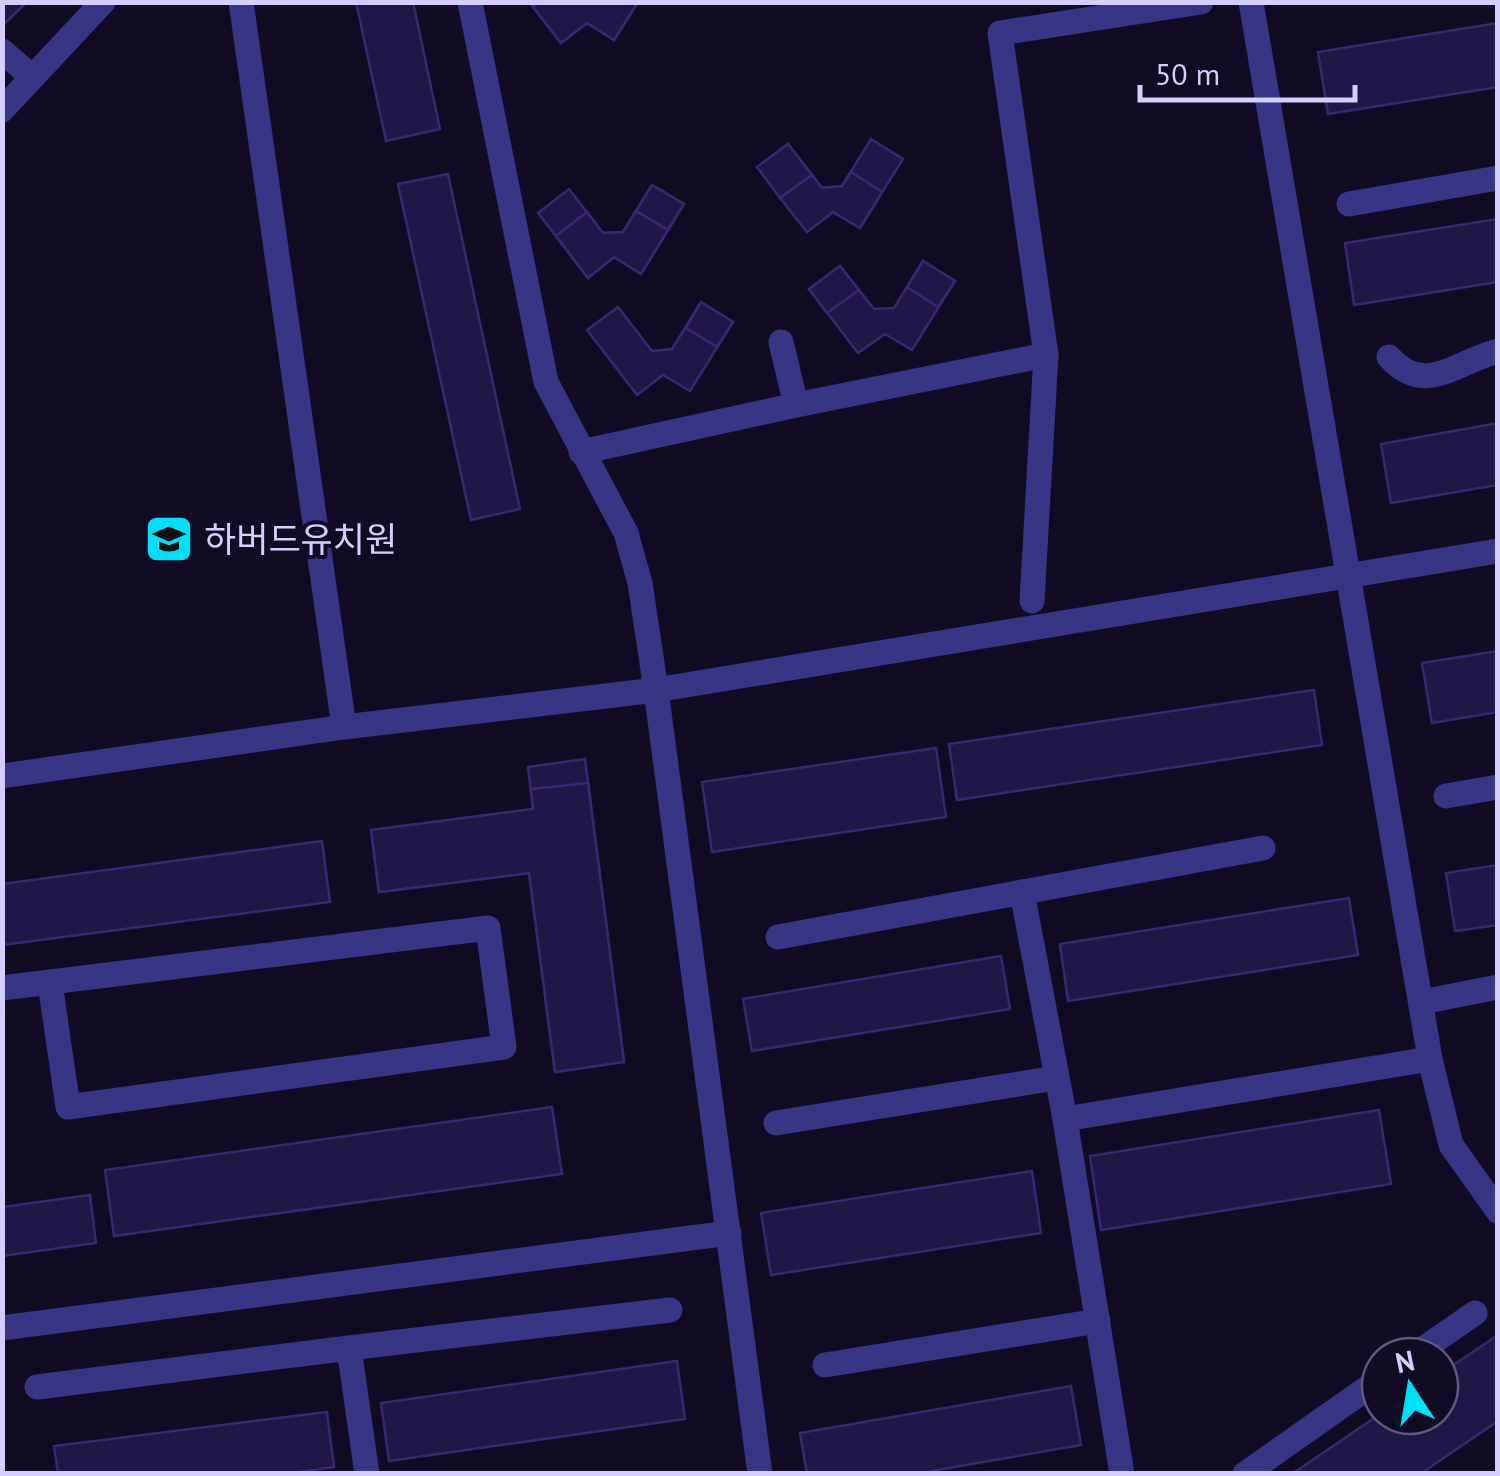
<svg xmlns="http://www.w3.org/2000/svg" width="1500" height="1476" viewBox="0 0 1500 1476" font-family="'PT Sans','Noto Sans KR',sans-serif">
  <rect width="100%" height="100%" fill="#110c23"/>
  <g fill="#211746" stroke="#382873" stroke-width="2.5">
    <path d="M2,2H27L4,24Z"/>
    <path d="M356,2H413L440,129L386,141Z"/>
    <path d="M529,2H638L614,40L587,23L561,43Z"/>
    <path d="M539,2H638L614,40L587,23L561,43L533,7Z"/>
    <path d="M1498,23V87L1328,114L1318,52Z"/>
    <path d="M871,139L903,159L860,228L833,212L807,232L757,167L788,144L822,188L842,186Z"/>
    <path d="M788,144L812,175L780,198L757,167Z"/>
    <path d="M851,172L882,192L860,228L833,212L807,232L780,198L812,175L822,188L842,186Z"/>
    <path d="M448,174L520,509L471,520L398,184Z"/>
    <path d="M652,185L684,204L641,274L614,257L588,278L538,213L569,189L603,233L623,232Z"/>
    <path d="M652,185L684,204L668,230L636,211Z"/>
    <path d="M636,211L668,230L641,274L614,257L588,278L556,236L587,212L603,233L623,232Z"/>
    <path d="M1498,219V282L1354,305L1345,243Z"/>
    <path d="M923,261L955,281L912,350L885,334L858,353L809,289L840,266L874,309L894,308Z"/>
    <path d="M923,261L955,281L938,307L907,287Z"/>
    <path d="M840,266L859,290L827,313L809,289Z"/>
    <path d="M701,302L733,322L690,391L663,375L637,395L587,330L618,307L652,351L672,349Z"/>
    <path d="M701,302L733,322L717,347L686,328Z"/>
    <path d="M1498,423V485L1391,503L1381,444Z"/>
    <path d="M1498,651V712L1432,723L1422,663Z"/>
    <path d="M1314,690L1322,745L957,800L949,744Z"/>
    <path d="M936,748L946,817L712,852L702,782Z"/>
    <path d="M585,759L624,1062L555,1072L529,873L379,892L371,830L533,809L528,767Z"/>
    <path d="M588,783L624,1062L555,1072L529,873L379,892L371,830L533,809L531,789Z"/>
    <path d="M322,841L330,902L2,945V884Z"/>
    <path d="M1498,865V925L1455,931L1446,873Z"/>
    <path d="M1349,898L1358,955L1068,1001L1060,944Z"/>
    <path d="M1001,956L1010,1009L752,1051L743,999Z"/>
    <path d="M552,1107L562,1174L114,1236L105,1170Z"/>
    <path d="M1379,1110L1391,1184L1101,1230L1090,1156Z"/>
    <path d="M1032,1171L1041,1233L771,1275L761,1213Z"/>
    <path d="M90,1195L96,1243L2,1256V1207Z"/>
    <path d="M1498,1335V1421L1420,1474H1292L1380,1414L1440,1416V1374Z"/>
    <path d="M677,1361L685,1419L389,1461L381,1403Z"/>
    <path d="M1071,1386L1081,1445L914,1474H807L800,1433Z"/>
    <path d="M327,1412L334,1467L286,1474H58L54,1446Z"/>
  </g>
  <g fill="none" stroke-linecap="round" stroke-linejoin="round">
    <g stroke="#383585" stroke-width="25">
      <path d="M241,2L344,727"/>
      <path d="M1251,2L1430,1059L1451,1145L1498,1211"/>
      <path d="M2,51L32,77"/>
      <path d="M2,110L103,2"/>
      <path d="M1349,204L1498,178"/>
      <path d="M781,342L796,405"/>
      <path d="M1389,357C1425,397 1455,362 1498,351"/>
      <path d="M581,452L796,405L1046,355"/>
      <path d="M1032,601L1046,355L1000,33L1201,2"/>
      <path d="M2,776L344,727L656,690L640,583L626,533L546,382L470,2"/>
      <path d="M1446,796L1498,787"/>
      <path d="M1022,892L1065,1119L1122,1474"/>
      <path d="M778,937L1263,848"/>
      <path d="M2,988L488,928L504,1047L68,1107L50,983"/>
      <path d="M1422,1002L1498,987"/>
      <path d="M1065,1119L1430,1059"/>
      <path d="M776,1123L1056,1078"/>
      <path d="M2,1328L729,1233"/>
      <path d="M349,1348L670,1310"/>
      <path d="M1413,1356L1475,1313"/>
      <path d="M825,1365L1098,1321"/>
      <path d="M37,1387L349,1348L367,1474"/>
      <path d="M760,1474L656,690L1498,551"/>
      <path d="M1245,1474L1380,1379"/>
    </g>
  </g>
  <defs>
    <g id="school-square" transform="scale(2.5)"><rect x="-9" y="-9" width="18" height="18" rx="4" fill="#00defa" stroke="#110c23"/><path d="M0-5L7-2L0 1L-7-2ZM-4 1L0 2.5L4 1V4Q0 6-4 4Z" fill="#111"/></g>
  </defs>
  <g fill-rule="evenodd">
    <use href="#school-square" x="169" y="539"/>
  </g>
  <g text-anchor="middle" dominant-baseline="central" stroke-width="8" stroke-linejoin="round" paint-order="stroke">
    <g font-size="35" fill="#d5cfff" stroke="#110c23" text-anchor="start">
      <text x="204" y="539">하버드유치원</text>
    </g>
  </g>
  <rect width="1500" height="1476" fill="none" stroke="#d5cfff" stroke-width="10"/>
  <g transform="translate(1410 1386) rotate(348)"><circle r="48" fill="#110c23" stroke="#5f5a7b" stroke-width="2.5"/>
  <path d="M0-8L18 38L0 25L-18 38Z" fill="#00defa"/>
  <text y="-15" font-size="28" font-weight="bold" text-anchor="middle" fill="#d5cfff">N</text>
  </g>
  <path d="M1140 85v15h215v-15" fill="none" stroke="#d5cfff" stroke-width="5"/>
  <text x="1155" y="85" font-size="30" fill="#d5cfff" stroke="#110c23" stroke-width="8" paint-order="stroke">50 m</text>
</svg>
